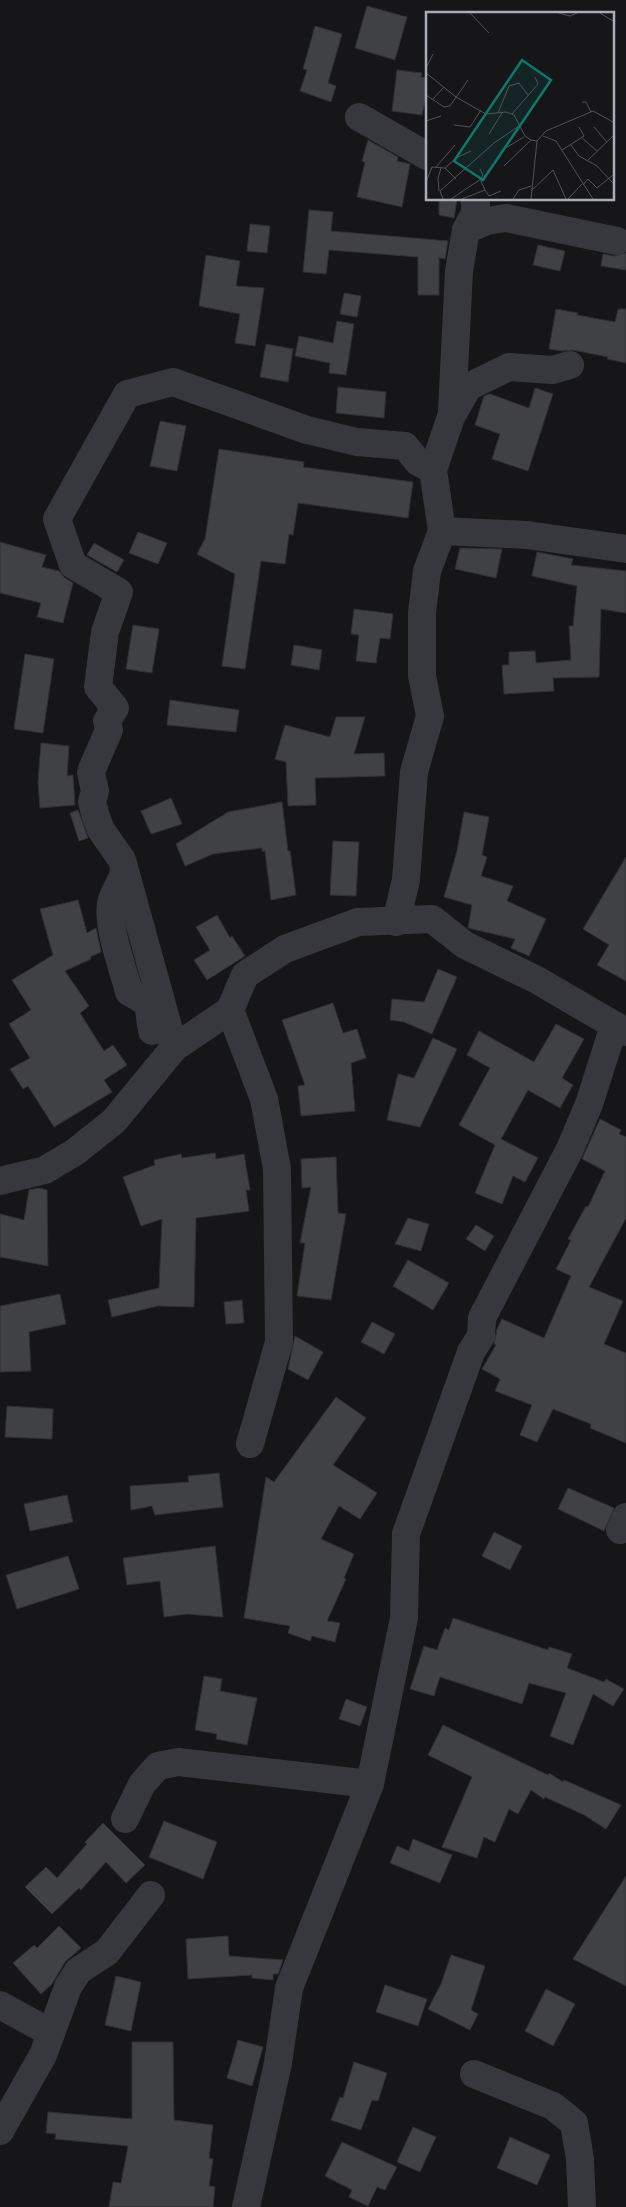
<svg xmlns="http://www.w3.org/2000/svg" width="626" height="2207" viewBox="0 0 626 2207" font-family="'DM Sans',sans-serif">
  <rect width="100%" height="100%" fill="#161618"/>
  <g fill="#404145" stroke="#303034">
    <path d="M367,6L407,17L395,60L355,48Z"/>
    <path d="M315,26L342,34L328,83L336,86L331,102L300,91L307,70L303,69Z"/>
    <path d="M397,70L422,73L421,77L427,78V94L422,115L392,111Z"/>
    <path d="M368,140L398,157L397,161L410,164L402,207L357,197L365,162L362,161Z"/>
    <path d="M439,199H457L454,218L439,215Z"/>
    <path d="M309,210L333,212L331,231L448,241L445,259L439,258V295H418V257L329,250L326,274L303,272Z"/>
    <path d="M250,224L270,226L267,253L247,251Z"/>
    <path d="M538,245L565,251L560,271L533,265Z"/>
    <path d="M626,253V270L601,266L603,254L614,256Z"/>
    <path d="M206,255L240,261L236,286L264,288L255,346L235,343L240,314L199,306Z"/>
    <path d="M344,293L361,296L357,317L340,314Z"/>
    <path d="M556,309L578,313L577,315L615,322L618,309H626V363L607,359L608,357L573,350L562,351L549,349Z"/>
    <path d="M337,321L354,324L346,375L329,373L330,363L295,356L299,336L333,343Z"/>
    <path d="M266,344L293,349L288,382L260,377Z"/>
    <path d="M338,387L386,392L384,418L336,413Z"/>
    <path d="M535,388L553,394L528,471L492,459L500,434L475,425L484,396L490,394L529,408Z"/>
    <path d="M160,421L186,426L177,471L150,466Z"/>
    <path d="M219,449L304,462L303,467L413,482L408,518L298,503L293,535L289,534L285,564L261,561L245,669L222,666L235,574L197,554L205,539Z"/>
    <path d="M138,532L167,543L158,564L129,553Z"/>
    <path d="M0,542L46,555L42,567L59,571L65,578L73,583L63,623L37,617L41,603L0,593Z"/>
    <path d="M94,543L124,560L117,572L87,555Z"/>
    <path d="M460,548L502,549L496,578L455,569Z"/>
    <path d="M537,552L573,559L571,565L626,571V613L601,609L599,677L553,678L554,691L504,694L502,665H509V652L535,651L536,663L571,660L569,626H573L577,586L532,576Z"/>
    <path d="M354,609L393,614L390,639L380,638L376,663L356,661L359,635L351,634Z"/>
    <path d="M133,625L159,629L152,673L126,669Z"/>
    <path d="M294,645L322,650L319,670L291,665Z"/>
    <path d="M25,654L54,659L43,733L14,729Z"/>
    <path d="M170,700L239,710L236,732L167,725Z"/>
    <path d="M336,717H365L354,754L384,753L385,776L315,778L316,805L288,806L286,762L275,759L285,725L330,737Z"/>
    <path d="M41,743L69,746L67,776L73,775L75,805L40,808L38,782Z"/>
    <path d="M171,798L182,824L151,834L141,811Z"/>
    <path d="M282,802L288,851H290L296,895L271,900L265,851H262V848L213,854L185,866L176,844L228,812Z"/>
    <path d="M78,810L88,838L79,841L70,813Z"/>
    <path d="M464,812L489,817L482,855L487,857L481,876L513,886L507,901L546,919L529,956L511,948L515,939L468,928L472,905L444,897L457,851Z"/>
    <path d="M333,841L359,842L356,896L330,895Z"/>
    <path d="M626,857V981L597,965L609,945L583,929Z"/>
    <path d="M78,900L87,933L96,928L101,952L90,957L91,959L65,971L89,1006L80,1013L104,1051L113,1045L127,1065L104,1080L112,1092L54,1127L28,1086L23,1089L10,1069L30,1058L9,1024L31,1010L12,980L53,955L40,909Z"/>
    <path d="M217,915L230,938L232,936L245,956L207,980L194,960L210,950L196,927Z"/>
    <path d="M438,969L457,977L432,1034L404,1022L390,1020L392,999L424,1002Z"/>
    <path d="M333,1003L343,1033L357,1029L366,1058L351,1063L355,1111L301,1116L298,1086L305,1085L282,1020Z"/>
    <path d="M556,1024L584,1039L562,1078L573,1085L560,1108L528,1090L501,1139L538,1158L525,1182L513,1176L502,1204L475,1193L495,1145L459,1125L490,1068L467,1055L479,1031L534,1062Z"/>
    <path d="M433,1038L457,1049L420,1127L387,1120L398,1074L414,1078Z"/>
    <path d="M600,1119L621,1130L619,1134L626,1137V1218L589,1287L623,1301L604,1344L626,1353V1443L590,1428L591,1424L553,1409L537,1442L520,1435L532,1405L495,1391L500,1379L482,1369L496,1345L494,1344L497,1329L502,1319L544,1338L571,1276L556,1269L571,1240L568,1239L586,1206L588,1207L605,1171L582,1159Z"/>
    <path d="M215,1153L216,1159L244,1154L250,1190H246L249,1211L196,1218L194,1307L158,1306L112,1317L108,1300L159,1288L162,1219L141,1226L123,1177L155,1165L154,1160L181,1154L182,1158Z"/>
    <path d="M336,1157L338,1213L346,1214L331,1300L297,1296L305,1243H300L311,1187L302,1188L301,1159Z"/>
    <path d="M39,1188L47,1190L48,1266L0,1257V1214L24,1220L29,1190Z"/>
    <path d="M408,1218L429,1224L421,1251L395,1244Z"/>
    <path d="M476,1225L494,1236L485,1251L466,1239Z"/>
    <path d="M408,1260L449,1283L433,1310L393,1286Z"/>
    <path d="M60,1294L66,1324L29,1332L31,1371L0,1372V1306Z"/>
    <path d="M242,1300L244,1323L226,1324L224,1302Z"/>
    <path d="M372,1322L395,1334L384,1354L361,1342Z"/>
    <path d="M295,1336L323,1352L308,1380L288,1369Z"/>
    <path d="M336,1397L366,1418L333,1465L377,1493L360,1519L339,1506L321,1539L354,1554L344,1578L346,1579L327,1621L340,1623L335,1642L312,1636L310,1641L288,1633L290,1626L244,1618L266,1477L274,1482Z"/>
    <path d="M7,1406L53,1409L52,1439L5,1437Z"/>
    <path d="M219,1473L223,1507L155,1515L152,1506L131,1510L130,1486L189,1482L188,1476Z"/>
    <path d="M568,1488L614,1508L604,1531L558,1509Z"/>
    <path d="M67,1495L73,1522L30,1531L24,1504Z"/>
    <path d="M494,1532L522,1546L510,1570L482,1556Z"/>
    <path d="M215,1546L223,1617L187,1614L164,1617L160,1581L127,1585L123,1558Z"/>
    <path d="M68,1556L79,1589L17,1609L6,1575Z"/>
    <path d="M453,1618L548,1650L549,1647L572,1654L567,1668L604,1682L606,1679L624,1689L613,1706L593,1694L573,1745L550,1736L566,1693L529,1683L522,1704L440,1677L434,1696L410,1689L424,1646L437,1650L445,1628L449,1630Z"/>
    <path d="M204,1676L222,1679L220,1691L257,1698L247,1745L216,1739L217,1734L195,1730Z"/>
    <path d="M346,1699L367,1707L360,1726L339,1719Z"/>
    <path d="M443,1725L548,1775L549,1773L563,1782L564,1780L621,1805L606,1829L584,1815L545,1797L544,1799L531,1790L518,1814L509,1809L495,1842L484,1837L477,1858L442,1847L472,1777L428,1755Z"/>
    <path d="M164,1821L217,1842L203,1879L149,1857Z"/>
    <path d="M103,1823L145,1865L126,1883L106,1862L81,1890L79,1888L52,1914L25,1887L46,1867L57,1878L87,1844L85,1842Z"/>
    <path d="M413,1839L452,1855L440,1883L390,1863L397,1846L409,1851Z"/>
    <path d="M626,1876V1986L573,1959Z"/>
    <path d="M59,1926L81,1948L65,1962L52,1984L41,1994L13,1963L34,1945L37,1948Z"/>
    <path d="M228,1936L229,1956L283,1960L278,1974H273V1980L252,1978V1975L188,1979L186,1939Z"/>
    <path d="M451,1955L485,1966L471,2010L478,2014L470,2030L428,2009L441,1984Z"/>
    <path d="M116,1976L141,1982L131,2031L105,2025Z"/>
    <path d="M385,1985L427,1999L418,2026L376,2012Z"/>
    <path d="M546,1989L575,2004L553,2046L525,2031Z"/>
    <path d="M238,2040L263,2047L252,2086L227,2078Z"/>
    <path d="M132,2042H173L174,2120L213,2125L209,2158L213,2159L209,2186L215,2187L213,2207H109L113,2182L121,2183L128,2146L55,2139L56,2134L46,2133L48,2112L132,2119Z"/>
    <path d="M354,2062L387,2073L378,2101L372,2100L361,2130L331,2120L340,2097L343,2098Z"/>
    <path d="M413,2127L436,2137L420,2172L397,2162Z"/>
    <path d="M510,2137L550,2155L537,2185L497,2168Z"/>
    <path d="M342,2142L397,2167L385,2190L377,2187L368,2206L349,2197L352,2190L325,2176Z"/>
  </g>
  <g fill="none" stroke-linecap="round" stroke-linejoin="round">
    <g stroke="#37383d" stroke-width="28">
      <path d="M359,117L427,156"/>
      <path d="M466,230L487,221L506,218L617,241"/>
      <path d="M452,411L459,271L466,230L474,215L476,203L474,199"/>
      <path d="M442,531L527,535L626,549"/>
      <path d="M124,868C124,881 113,891 111,904C107,926 123,969 129,992L148,1003L152,1031"/>
      <path d="M396,922L406,880L414,772L430,716L422,676V613L427,571L442,531L433,470L451,417L468,387L509,367L552,370L570,365"/>
      <path d="M230,1010L264,1099L277,1169L279,1342L250,1444"/>
      <path d="M174,1048L122,860L101,830L96,817L92,802L95,791L91,773L92,769L109,730L107,721L115,708L98,687L105,632L119,592L73,565L57,519L127,394L173,382L307,430L357,442L405,446L418,462L433,470"/>
      <path d="M0,1181L45,1170L75,1152L114,1121L174,1048L230,1010L245,975L285,949L358,922L432,919L465,945L537,980L626,1032"/>
      <path d="M620,1530L626,1517"/>
      <path d="M125,1819L142,1784L158,1766L178,1762L370,1784"/>
      <path d="M0,2005L51,2033"/>
      <path d="M474,2074L553,2106L574,2123L580,2159L582,2207"/>
      <path d="M0,2131L43,2055L68,1987L78,1971L107,1952L151,1895"/>
      <path d="M246,2207L278,2063L289,1988L370,1784L404,1618L406,1534L471,1352L481,1336L482,1318L570,1149L589,1104L614,1026"/>
    </g>
  </g>
  <g transform="translate(426 12)">
    <rect width="188" height="188" fill="#161618"/>
    <path fill="none" stroke="#505258" stroke-width="1" d="M44,1L63,21M133,1L144,4L151,1M174,1L187,9M0,56L7,42M0,61L30,85L60,102L80,100L88,103L99,124L105,128L111,129L120,119L167,99L187,110M0,83L18,95L24,94L42,68M7,87L18,75M156,90H160L165,100M72,101L83,74L93,71L102,83M86,102L112,72L109,65M0,109L15,104M28,113L44,115L55,98M168,115L181,130M63,122L76,101M117,124L130,129L167,187M155,125L171,139M145,133L153,144L171,154L187,171M78,137L98,125M136,138L158,124L153,115M161,149L187,124M78,154L105,128M10,155L29,133M19,156L30,167M0,170L6,155L19,156L30,146L45,139M157,173L162,167L171,176L187,163M59,178L63,184L75,179M13,179L12,166L15,156M105,179L127,158L140,187M17,187L14,179L68,131L93,114M25,187L55,167L57,163L54,157M36,187L59,178L54,167M87,187L93,178L105,174M105,187L111,129M142,187L156,172"/>
    <path fill="#0f766e" fill-opacity="0.15" stroke="#0f766e" stroke-width="2.5" d="M96,48L125,68L57,168L28,149Z"/>
    <rect width="188" height="188" fill="none" stroke="#a8adb8" stroke-width="2.5"/>
  </g>
</svg>
